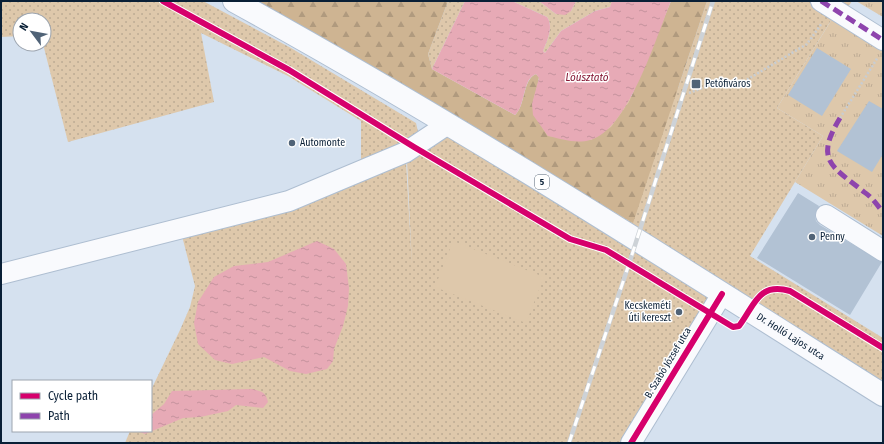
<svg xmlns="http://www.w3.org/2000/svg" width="884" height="444" viewBox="0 0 884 444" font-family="'Fira Sans Condensed',sans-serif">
  <defs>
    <pattern id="grass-dots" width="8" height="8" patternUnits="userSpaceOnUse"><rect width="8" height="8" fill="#dec8ab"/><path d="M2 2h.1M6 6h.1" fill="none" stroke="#bdab94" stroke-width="1.8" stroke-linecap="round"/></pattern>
    <pattern id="forest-firs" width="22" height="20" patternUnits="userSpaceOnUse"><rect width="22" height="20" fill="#ceb492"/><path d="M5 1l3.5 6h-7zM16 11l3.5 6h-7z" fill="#b09a7e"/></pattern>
    <pattern id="park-tufts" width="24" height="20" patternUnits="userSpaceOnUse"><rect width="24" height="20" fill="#dec8ab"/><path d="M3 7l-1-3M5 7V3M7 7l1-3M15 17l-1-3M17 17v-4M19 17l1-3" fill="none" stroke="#bdab94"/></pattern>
    <pattern id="water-ripples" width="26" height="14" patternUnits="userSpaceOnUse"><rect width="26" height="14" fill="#e7aab6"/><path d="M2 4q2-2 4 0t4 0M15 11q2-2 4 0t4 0" fill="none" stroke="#c5929d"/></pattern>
  </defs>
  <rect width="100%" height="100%" fill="#d5e1ef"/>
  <g fill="url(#grass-dots)">
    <path d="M1,1H203L291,48L416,123L419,136L361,165V121L288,76L201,33L214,102L68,142L43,44L44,20H20V36L1,37Z"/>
    <path d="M448,1H465L432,69L428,54Z"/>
    <path d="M512,1H539L556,14L571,11L576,1H612V3L610,7L595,11L561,31L545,53L543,51C547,41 554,27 547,17Z"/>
    <path d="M707,1H843L777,108L823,136L750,256L883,338V396L724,298L636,443H125L130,431H151V390L180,330L190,307L195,286L182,236L406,161L412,266L407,161L417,151L470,126L678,88Z"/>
  </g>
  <path fill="url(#forest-firs)" d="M256,1H448L428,54L432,69L515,115C526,105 522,80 536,74L539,77C538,86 535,94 533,102C531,111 543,129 548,136L591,140L611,127L629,102L671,1H707L633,223L321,37Z"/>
  <g fill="url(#park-tufts)">
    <path d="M821,1H852L843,15L883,40V236L795,182L823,136L777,108L837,11Z"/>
    <path d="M856,1H883V17Z"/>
  </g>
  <path fill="#dec8ab" d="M453,241L544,277L526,323L435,287Z"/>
  <g fill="url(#water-ripples)">
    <path d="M465,1H512L547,17C554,27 547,41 543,51L545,53L561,31L595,11L610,7L612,1H671C657,35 628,131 590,140C576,144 561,139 548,136L533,115L532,104L539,78L536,74C522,79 526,105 515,115L432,69Z"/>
    <path d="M539,1H576L571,11L565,15L556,14Z"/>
    <path d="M317,241L334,249L346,264L349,288L348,306L343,326L334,349L333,361L327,369L306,374L290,371L264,357L232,364L215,360L198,344L194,323L198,302L214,277L234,266L268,262Z"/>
    <path d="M252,389C261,391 266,392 268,402L263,408L236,405L228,411L200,417L183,418L145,434L140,432L151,431V415L164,404L172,391Z"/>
  </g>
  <g fill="#b2c2d4">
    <path d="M817,48L851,69L822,116L788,95Z"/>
    <path d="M869,101L883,109V154L872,172L837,151Z"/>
    <path d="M798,193L819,206L815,215L816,221L820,225L882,262L850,315L757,258Z"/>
  </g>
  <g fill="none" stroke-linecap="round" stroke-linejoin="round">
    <g stroke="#aebed1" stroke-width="22">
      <g id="minor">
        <path d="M821,1L883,40"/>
        <path d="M826,215L883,251"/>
        <path d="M1,274L289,201L406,152L448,124"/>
        <path d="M631,443L722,294"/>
      </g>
    </g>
    <g stroke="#aebed1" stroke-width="24">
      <g id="major">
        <path id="s1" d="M234,1C456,123 669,260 883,395"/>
      </g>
    </g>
    <g stroke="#c8cdd2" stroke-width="2.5" stroke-dasharray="2 2" stroke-linecap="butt">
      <path d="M689,93L708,86L743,82L807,44L822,23"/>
      <path d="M840,118L878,57"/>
    </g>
    <use href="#minor" stroke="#f9fafd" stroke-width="20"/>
    <use href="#major" stroke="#f9fafd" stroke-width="22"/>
    <g stroke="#cdd2d7" stroke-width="4.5">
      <path id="rail" d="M569,443L629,264L713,1"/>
    </g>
    <use href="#rail" stroke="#fff" stroke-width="3" stroke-dasharray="9" stroke-linecap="butt"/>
    <g stroke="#8e44ad" stroke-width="5" stroke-dasharray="10 5" stroke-linecap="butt">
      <path d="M821,1L883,40"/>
      <path d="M840,118C814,161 832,166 864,192C872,197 877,205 883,212"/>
    </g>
    <g stroke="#fff" stroke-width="8">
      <g id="cycleway">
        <path d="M163,1L289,70L414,147L570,239L606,250L733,327L739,326C755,305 758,282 790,291L883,348"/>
        <path d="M631,443L722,294"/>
      </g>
    </g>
    <use href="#cycleway" stroke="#d6006c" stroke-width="6"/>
  </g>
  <g fill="#506377" stroke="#fff" stroke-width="1.5">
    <rect x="691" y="79" width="10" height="10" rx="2"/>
    <circle cx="292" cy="143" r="4"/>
    <circle cx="812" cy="237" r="4"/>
    <circle cx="679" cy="312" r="4"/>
  </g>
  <g text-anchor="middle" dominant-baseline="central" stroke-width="3" stroke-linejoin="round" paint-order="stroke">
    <rect fill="#fff" stroke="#536272" stroke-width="1" x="535" y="175" width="14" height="14" rx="3"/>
    <g font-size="9" font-weight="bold" fill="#091f36">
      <text x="542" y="182">5</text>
    </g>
    <g font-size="10" fill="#091f36" stroke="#fff" text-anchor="start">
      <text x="705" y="84">Petőfiváros</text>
      <text x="300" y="143">Automonte</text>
      <text x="820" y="237">Penny</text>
      <text x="671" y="306" text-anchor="end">Kecskeméti<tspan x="671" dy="12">úti kereszt</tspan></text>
    </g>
    <g font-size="10" fill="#091f36" stroke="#fff">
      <text stroke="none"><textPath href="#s1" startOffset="650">Dr. Holló Lajos utca</textPath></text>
      <text transform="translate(668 363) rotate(-59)">B. Szabó József utca</text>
    </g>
    <g font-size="11" font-style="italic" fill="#841734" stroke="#fff">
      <text x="587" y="77">Lóúsztató</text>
    </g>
  </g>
  <rect width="884" height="444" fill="none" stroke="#091f36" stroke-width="4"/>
  <rect x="12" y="380" width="140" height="52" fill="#ffffff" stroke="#9da5af"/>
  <rect x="20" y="393" width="20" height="6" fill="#d6006c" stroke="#9da5af"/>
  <text x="48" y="400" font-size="12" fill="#091f36">Cycle path</text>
  <rect x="20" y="413" width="20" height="6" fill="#8e44ad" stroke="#9da5af"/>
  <text x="48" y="420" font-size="12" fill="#091f36">Path</text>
  <g transform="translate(32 32) rotate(302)"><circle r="19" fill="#ffffff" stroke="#9da5af"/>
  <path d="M0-3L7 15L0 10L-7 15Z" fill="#506377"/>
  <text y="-6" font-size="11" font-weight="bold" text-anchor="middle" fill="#091f36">N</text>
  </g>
</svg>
